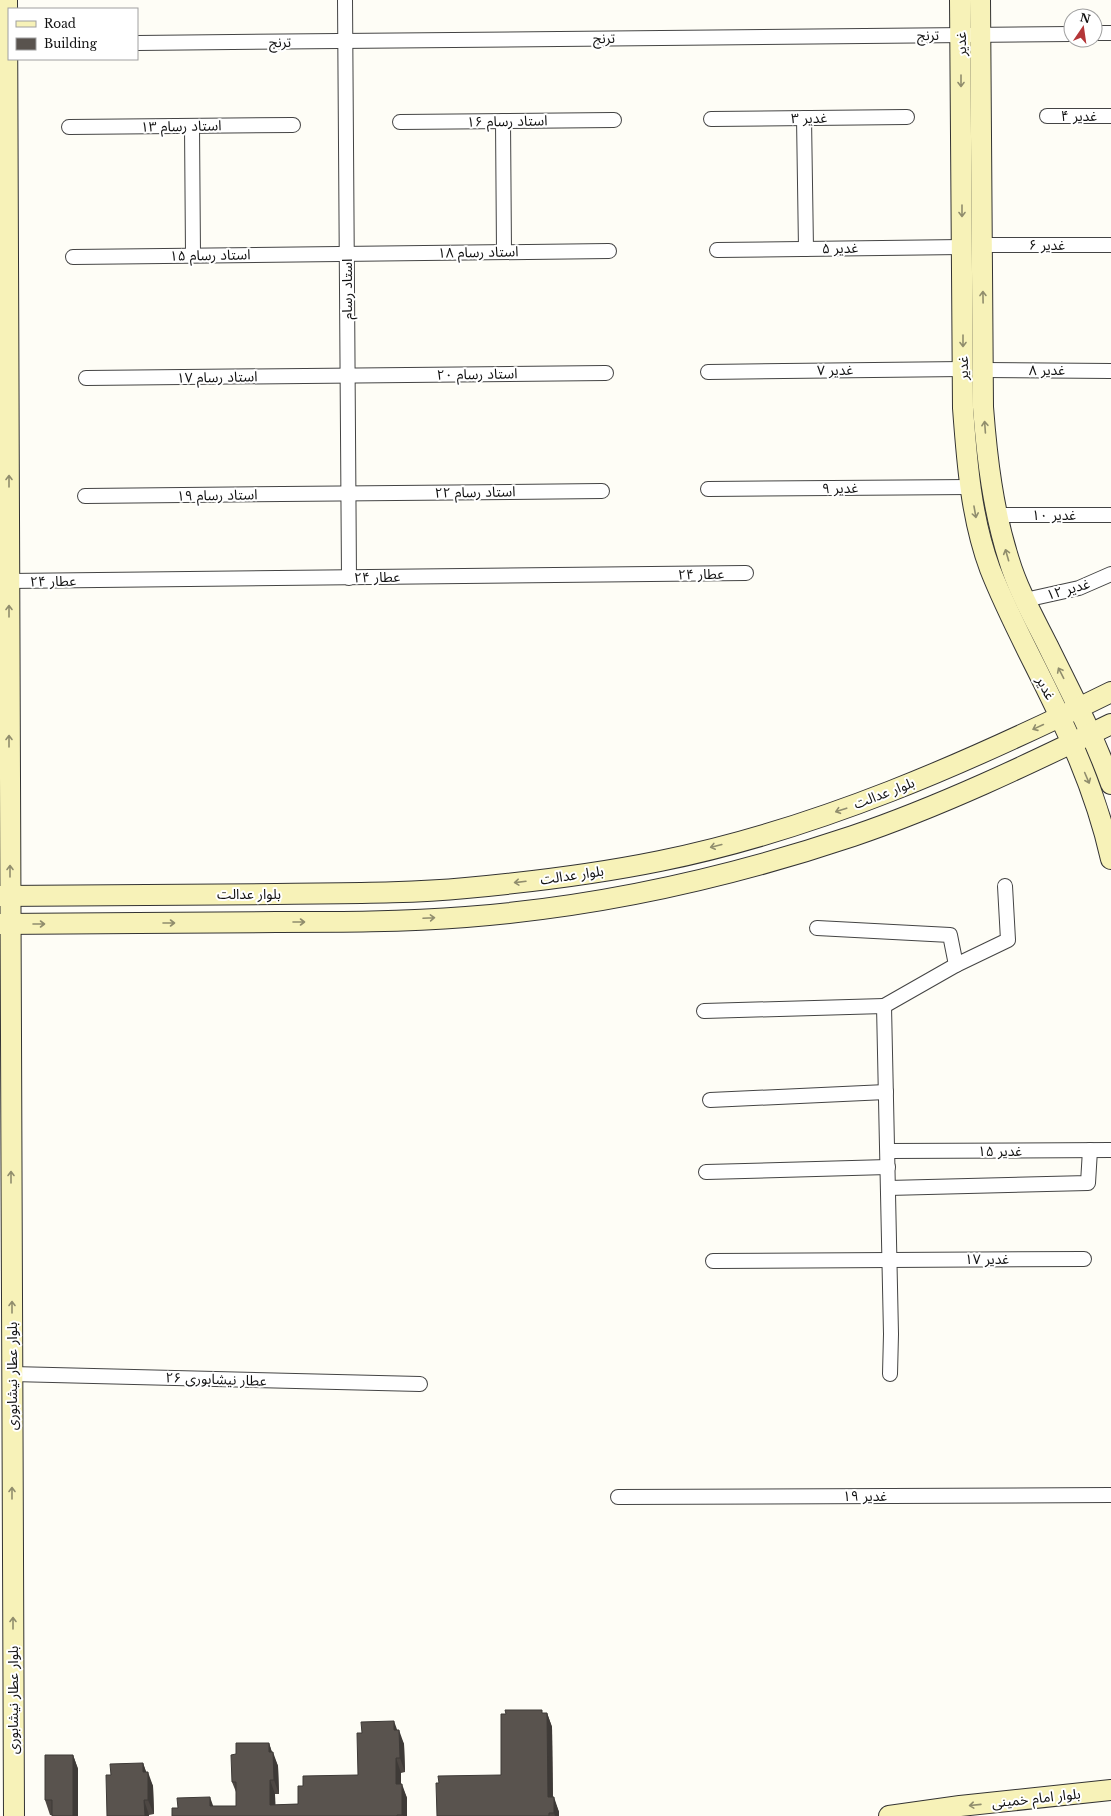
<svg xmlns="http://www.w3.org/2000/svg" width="1111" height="1816" viewBox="0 0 1111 1816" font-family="'Libre Baskerville','Noto Sans Arabic',serif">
  <rect width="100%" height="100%" fill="#fefdf6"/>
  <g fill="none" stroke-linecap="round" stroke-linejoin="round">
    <g stroke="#444" stroke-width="16">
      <g id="street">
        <path d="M345,0L349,578"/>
        <path d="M1095,33H1111"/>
        <path d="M137,43L1071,34"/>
        <path d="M1047,116H1111"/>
        <path d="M804,118L806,249"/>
        <path d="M711,119L907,117"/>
        <path d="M503,121L504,252"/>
        <path d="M400,122L614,120"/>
        <path d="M192,126L193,255"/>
        <path d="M69,127L293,125"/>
        <path d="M982,245H1111"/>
        <path d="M717,250L962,247"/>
        <path d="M73,257L609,251"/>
        <path d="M983,370L1111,371"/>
        <path d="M708,372L963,369"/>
        <path d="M86,378L606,373"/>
        <path d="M708,489L971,487"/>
        <path d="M85,496L602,491"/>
        <path d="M996,515H1111"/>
        <path d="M9,581L746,573"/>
        <path d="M1025,600L1079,588L1111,574"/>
        <path d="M817,928L950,935L956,965"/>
        <path d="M884,1006L956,965L1008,940L1005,886"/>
        <path d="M704,1011L884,1006L891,1334L890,1374"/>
        <path d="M710,1100L886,1092"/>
        <path d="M888,1151L1111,1150"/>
        <path d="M706,1172L888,1167"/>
        <path d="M888,1188L1088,1183L1090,1150"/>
        <path d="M713,1261L1084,1259"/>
        <path d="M12,1374L420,1384"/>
        <path d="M618,1497L1111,1495"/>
      </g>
    </g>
    <g stroke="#333" stroke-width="22">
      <g id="secondary">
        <path d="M7,0L14,1816"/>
        <path d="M960,0L963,408C967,462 971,518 990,569C1010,620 1037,667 1060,717C1082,763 1100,810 1111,859"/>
        <path d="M980,0L983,407C987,459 993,510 1009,560C1018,590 1034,618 1048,646C1070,691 1094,736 1111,784"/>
        <path d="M0,896C92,895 184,894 276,894C339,893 403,894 466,888C531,882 596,874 660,861C818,829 967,763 1111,692"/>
        <path d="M0,924C92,923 184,923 276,922C339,922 403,922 466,917C597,907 728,878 853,836C941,806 1027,765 1111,724"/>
        <path d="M889,1816L960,1806L1111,1790"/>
      </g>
    </g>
    <use href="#street" stroke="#fff" stroke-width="14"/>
    <use href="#secondary" stroke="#f7f2b8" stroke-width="20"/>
  </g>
  <g fill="#4d4743">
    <path d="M547,1713L552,1727L553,1797L559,1812V1816H437L439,1783L501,1775L506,1714Z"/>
    <path d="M397,1730L404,1744L405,1772L401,1773V1784L407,1798V1816H172L213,1806H236V1792L232,1782L236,1754L269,1743L272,1752L278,1766L279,1794H275V1805L298,1804L303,1786L358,1775Z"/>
    <path d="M73,1755L78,1769L52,1815H50L45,1800Z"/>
    <path d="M143,1763L146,1772L153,1786L154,1814L149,1815V1816H107L111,1775Z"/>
  </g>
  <g fill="#3e3a37">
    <path d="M547,1713L552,1727L553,1811L548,1797Z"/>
    <path d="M394,1721L399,1735V1730L404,1744L405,1772L400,1758L394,1730Z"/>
    <path d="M269,1743L273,1756V1752L278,1766L279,1794L274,1780L269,1752Z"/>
    <path d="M73,1755L78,1769V1816H73Z"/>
    <path d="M396,1758L401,1773V1798L396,1784Z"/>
    <path d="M143,1763L148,1777V1772L153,1786L154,1814L148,1800L143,1772Z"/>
    <path d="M270,1780L275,1794L276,1816L270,1805Z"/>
    <path d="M402,1784L407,1798V1816H403L402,1815Z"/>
    <path d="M210,1797L215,1811L210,1806Z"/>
    <path d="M554,1797L559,1812V1816H555L554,1813Z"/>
    <path d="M144,1800L149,1815V1816H145Z"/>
  </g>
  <g fill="#59534e" stroke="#3e3a37">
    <path d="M505,1710H542V1713H547L548,1797H554V1813H549V1816H437L436,1783H439L438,1776L501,1775V1714H506Z"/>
    <path d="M394,1721V1730H399L400,1758H396V1784H402V1815H397V1816H172V1808H178L177,1798L210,1797V1806H236V1782H232L231,1755L236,1754V1743H269V1752H273L274,1780H270V1805L298,1804V1786H303V1776L358,1775L357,1733H362L361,1722Z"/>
    <path d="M45,1755H73V1816H52V1800H45Z"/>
    <path d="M143,1763V1772H148V1800H144L145,1816H107L106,1775H111L110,1764Z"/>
  </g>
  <defs><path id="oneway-shaft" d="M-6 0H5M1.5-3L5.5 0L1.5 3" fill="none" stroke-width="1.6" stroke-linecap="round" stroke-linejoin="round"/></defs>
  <g stroke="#908d6d">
    <use href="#oneway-shaft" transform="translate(961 81) rotate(90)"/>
    <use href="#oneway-shaft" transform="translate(962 211) rotate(90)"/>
    <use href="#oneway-shaft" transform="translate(983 297) rotate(-91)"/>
    <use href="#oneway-shaft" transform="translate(963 341) rotate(90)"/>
    <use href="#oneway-shaft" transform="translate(985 427) rotate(-94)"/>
    <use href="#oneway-shaft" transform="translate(9 481) rotate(-90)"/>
    <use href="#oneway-shaft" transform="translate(975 512) rotate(80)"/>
    <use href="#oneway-shaft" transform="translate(1007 555) rotate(-106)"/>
    <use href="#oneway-shaft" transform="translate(9 611) rotate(-90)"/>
    <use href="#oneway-shaft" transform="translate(1061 673) rotate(-117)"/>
    <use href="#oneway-shaft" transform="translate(1038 727) rotate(155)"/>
    <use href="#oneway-shaft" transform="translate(9 741) rotate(-90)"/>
    <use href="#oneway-shaft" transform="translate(1087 778) rotate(67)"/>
    <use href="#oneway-shaft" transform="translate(841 810) rotate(162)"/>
    <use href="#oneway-shaft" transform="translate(716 846) rotate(166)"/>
    <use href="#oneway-shaft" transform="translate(10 871) rotate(-90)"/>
    <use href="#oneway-shaft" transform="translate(520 882) rotate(173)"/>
    <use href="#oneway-shaft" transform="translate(429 918) rotate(-3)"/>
    <use href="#oneway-shaft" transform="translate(299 922)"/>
    <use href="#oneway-shaft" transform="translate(169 923)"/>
    <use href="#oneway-shaft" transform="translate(39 924)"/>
    <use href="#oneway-shaft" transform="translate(11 1177) rotate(-90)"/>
    <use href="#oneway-shaft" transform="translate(12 1307) rotate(-90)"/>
    <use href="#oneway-shaft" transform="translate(12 1493) rotate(-90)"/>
    <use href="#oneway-shaft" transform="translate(13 1623) rotate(-90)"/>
    <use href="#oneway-shaft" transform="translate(975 1805) rotate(174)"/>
  </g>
  <g text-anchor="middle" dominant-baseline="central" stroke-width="4" stroke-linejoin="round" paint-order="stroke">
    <g font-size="14" fill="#111" stroke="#fff">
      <text transform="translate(928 35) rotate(-1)">ترنج</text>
      <text transform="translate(604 38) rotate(-1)">ترنج</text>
      <text transform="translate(280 42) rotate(-1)">ترنج</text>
      <text transform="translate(961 44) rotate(-91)">غدیر</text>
      <text x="1079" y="116">غدیر ۴</text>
      <text transform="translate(809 118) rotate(-1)">غدیر ۳</text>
      <text transform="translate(507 121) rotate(-1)">استاد رسام ۱۶</text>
      <text transform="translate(181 126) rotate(-1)">استاد رسام ۱۳</text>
      <text x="1047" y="245">غدیر ۶</text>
      <text transform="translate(840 248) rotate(-1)">غدیر ۵</text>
      <text transform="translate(478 252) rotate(-1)">استاد رسام ۱۸</text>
      <text transform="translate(210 255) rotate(-1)">استاد رسام ۱۵</text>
      <text transform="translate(347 289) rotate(-90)">استاد رسام</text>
      <text transform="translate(963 368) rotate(-90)">غدیر</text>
      <text transform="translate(835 370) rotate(-1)">غدیر ۷</text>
      <text x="1047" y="370">غدیر ۸</text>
      <text transform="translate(477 374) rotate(-1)">استاد رسام ۲۰</text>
      <text transform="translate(217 377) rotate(-1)">استاد رسام ۱۷</text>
      <text transform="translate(840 488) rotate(-1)">غدیر ۹</text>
      <text transform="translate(475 492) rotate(-1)">استاد رسام ۲۲</text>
      <text transform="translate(217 495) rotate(-1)">استاد رسام ۱۹</text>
      <text x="1054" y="515">غدیر ۱۰</text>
      <text transform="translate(701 574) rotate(-1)">عطار ۲۴</text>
      <text transform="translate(377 577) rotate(-1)">عطار ۲۴</text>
      <text transform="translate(53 581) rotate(-1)">عطار ۲۴</text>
      <text transform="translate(1068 589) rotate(-16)">غدیر ۱۲</text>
      <text transform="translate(1046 688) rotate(63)">غدیر</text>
      <text transform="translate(884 793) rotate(-21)">بلوار عدالت</text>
      <text transform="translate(572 875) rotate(-8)">بلوار عدالت</text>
      <text x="249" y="894">بلوار عدالت</text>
      <text x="1000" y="1151">غدیر ۱۵</text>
      <text x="987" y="1259">غدیر ۱۷</text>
      <text transform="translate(12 1376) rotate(-90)">بلوار عطار نیشابوری</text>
      <text transform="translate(216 1379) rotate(2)">عطار نیشابوری ۲۶</text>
      <text x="865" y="1496">غدیر ۱۹</text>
      <text transform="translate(13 1700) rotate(-90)">بلوار عطار نیشابوری</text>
      <text transform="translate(1036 1798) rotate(-6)">بلوار امام خمینی</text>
    </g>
  </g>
  <rect x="8" y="8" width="130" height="52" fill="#ffffff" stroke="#a0a0a0"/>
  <rect x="16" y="21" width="20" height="6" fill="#f7f2b8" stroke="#a0a0a0"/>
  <text x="44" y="28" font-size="12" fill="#111111">Road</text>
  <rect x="16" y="38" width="20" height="12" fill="#59534e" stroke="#a0a0a0"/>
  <text x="44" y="48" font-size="12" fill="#111111">Building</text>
  <g transform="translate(1083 28) rotate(13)"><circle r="19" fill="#ffffff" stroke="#a0a0a0"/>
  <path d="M0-3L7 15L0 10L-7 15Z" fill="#b43638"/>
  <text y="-6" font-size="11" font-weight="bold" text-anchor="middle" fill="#111111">N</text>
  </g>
</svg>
